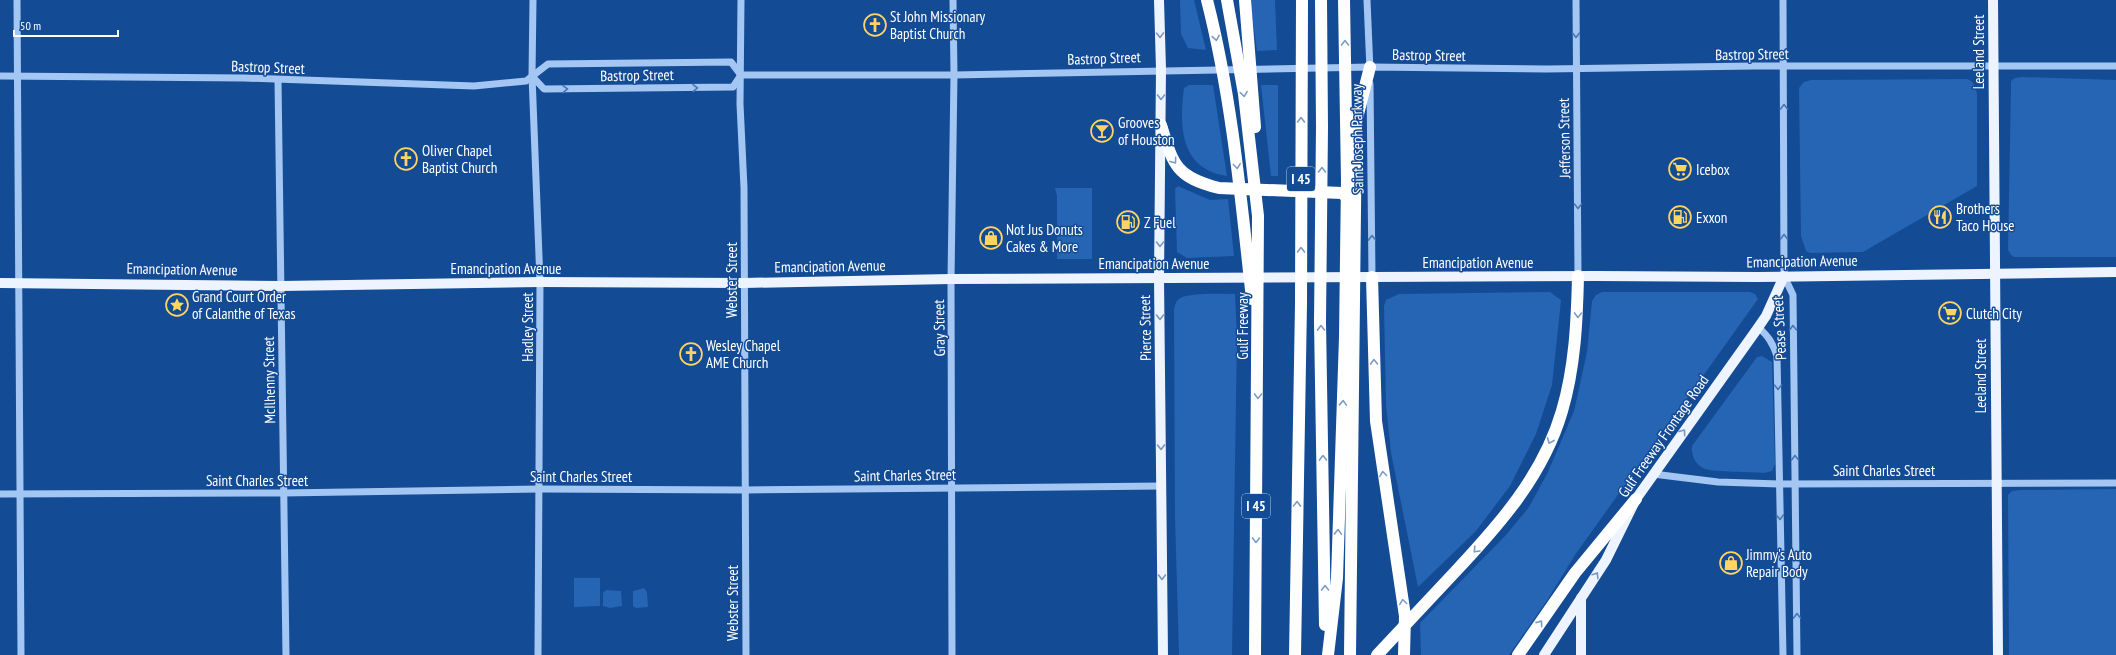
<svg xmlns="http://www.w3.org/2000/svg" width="2116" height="655" viewBox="0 0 2116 655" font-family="'PT Sans Narrow',sans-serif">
  <rect width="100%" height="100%" fill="#134b95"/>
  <g fill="#2664b4">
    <path d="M1180,0H1194L1206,50L1188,48L1181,34Z"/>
    <path d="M1250,0H1275L1277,50L1257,51Z"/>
    <path d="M2022,77L2116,80V257H2014L2011,255L2008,250L2011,86V81L2015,78Z"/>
    <path d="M1968,79L1973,83L1977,93V186L1863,252L1810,253L1806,251L1801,236L1799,88L1804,82L1811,80Z"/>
    <path d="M1189,85H1213L1227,176C1180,169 1179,127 1184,88Z"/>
    <path d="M1261,85H1278V176H1271Z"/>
    <path d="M1178,186L1210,200L1228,199L1234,256L1187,258L1177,252L1175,189Z"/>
    <path d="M1055,188H1092V259H1057V196Z"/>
    <path d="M1550,292L1561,300L1560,310L1552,385L1536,434L1510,486L1476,531L1418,587L1391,453L1386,405L1384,306L1386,300L1399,294Z"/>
    <path d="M1602,292H1750L1755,294L1758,299L1575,555L1548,599L1509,655H1421L1420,623L1506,535L1529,507L1548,472L1574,411L1587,352L1592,301L1596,295Z"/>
    <path d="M1235,294L1237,336L1232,655H1179L1175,518L1174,310C1175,306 1175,302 1179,299C1187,292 1223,294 1235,294Z"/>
    <path d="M1762,356L1772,362L1775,464L1772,471L1764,473C1753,472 1713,472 1705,469C1695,465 1691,455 1692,446L1757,357Z"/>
    <path d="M2116,489V655H2009L2008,495L2012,491L2020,490Z"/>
    <path d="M574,578H600V606L574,607Z"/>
    <path d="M644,588L647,592L648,607L636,608L633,606V591Z"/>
    <path d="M606,590L621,591L622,606L610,608L603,606V593Z"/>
  </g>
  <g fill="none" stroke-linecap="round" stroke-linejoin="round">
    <g stroke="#a3c6f2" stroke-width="7">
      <path d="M17,0L21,655"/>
      <path d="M533,0L532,76L540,282L538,655"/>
      <path d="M741,0L740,104L744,188L746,655"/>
      <path d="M1367,0L1370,70"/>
      <path d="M1576,0L1578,276"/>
      <path d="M1783,0L1784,276L1793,295L1797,655"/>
      <path d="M741,75H954L1370,67L1547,69L1754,66H2116"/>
      <path d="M0,76L244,78L474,86L526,81L548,64L731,62L741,75"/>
      <path d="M532,76L544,89L733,87L741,75"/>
      <path d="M278,80L286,655"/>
      <path d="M1370,84L1372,277"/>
      <path d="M1758,327C1768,336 1773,343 1777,356L1783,655"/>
      <path d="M1653,474L1718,482L1779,484L2116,483"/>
      <path d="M0,494L283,493L540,489L745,490L1162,486"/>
      <path d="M952,655L951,279L954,75L953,0"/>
    </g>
    <g stroke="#eef4ff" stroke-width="10">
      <path d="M1159,0L1161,69L1159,278L1163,655"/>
      <path d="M1993,0L1998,655"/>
      <path d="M0,283L281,286L540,282L744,283L951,279L1597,276L1757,277L2116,272"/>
      <path d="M1581,598V655"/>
      <path d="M1544,655L1606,560L1636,499L1755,332L1766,316L1784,276"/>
    </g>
    <g stroke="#fff" stroke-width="12">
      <path d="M1207,0C1232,98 1241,199 1252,299"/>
      <path d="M1227,0L1244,94L1258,216L1255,655"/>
      <path d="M1245,0L1255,127"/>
      <path d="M1321,0L1322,127L1320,322L1325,625"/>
      <path d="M1161,125C1173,165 1176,177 1219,188L1342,193L1351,201"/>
      <path d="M1372,277L1376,421L1405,616L1404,655"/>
      <path d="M1295,655L1301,304L1302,0"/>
      <path d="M1328,655L1337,578L1345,337L1347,180L1344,0"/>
      <path d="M1350,655L1356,122L1370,67"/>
      <path d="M1377,655C1402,628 1428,601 1454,573C1499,525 1543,476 1562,411C1575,367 1577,321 1578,276"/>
      <path d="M1518,655L1575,573L1636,499"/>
    </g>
  </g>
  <defs><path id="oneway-chevron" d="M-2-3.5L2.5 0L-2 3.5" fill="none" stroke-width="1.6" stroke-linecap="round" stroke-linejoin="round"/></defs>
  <g stroke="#7697c5">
    <use href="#oneway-chevron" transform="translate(1160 35) rotate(89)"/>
    <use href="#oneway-chevron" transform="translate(1161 97) rotate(90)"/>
    <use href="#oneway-chevron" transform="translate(1160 244) rotate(90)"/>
    <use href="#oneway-chevron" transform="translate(1160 317) rotate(89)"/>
    <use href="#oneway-chevron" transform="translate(1683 432) rotate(-54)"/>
    <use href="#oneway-chevron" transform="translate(1161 447) rotate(89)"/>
    <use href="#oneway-chevron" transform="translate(1596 575) rotate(-57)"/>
    <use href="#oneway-chevron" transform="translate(1162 577) rotate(90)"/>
  </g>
  <g stroke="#4576b6">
    <use href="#oneway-chevron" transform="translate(1576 35) rotate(90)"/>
    <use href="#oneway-chevron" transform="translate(695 88) rotate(-1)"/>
    <use href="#oneway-chevron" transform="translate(565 89) rotate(-1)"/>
    <use href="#oneway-chevron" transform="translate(1784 107) rotate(-90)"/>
    <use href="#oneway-chevron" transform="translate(1578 206) rotate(89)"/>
    <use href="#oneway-chevron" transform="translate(1784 237) rotate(-90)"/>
    <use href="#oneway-chevron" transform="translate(1372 238) rotate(-91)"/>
    <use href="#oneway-chevron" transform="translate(1793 328) rotate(-91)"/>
    <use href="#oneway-chevron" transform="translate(1778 387) rotate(89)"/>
    <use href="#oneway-chevron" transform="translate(1795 458) rotate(-91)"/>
    <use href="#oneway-chevron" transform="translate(1780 517) rotate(88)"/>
    <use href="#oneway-chevron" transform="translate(1797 616) rotate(-91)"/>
  </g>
  <g stroke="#7d9cc5">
    <use href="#oneway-chevron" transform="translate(1216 38) rotate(80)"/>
    <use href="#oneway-chevron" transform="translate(1345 43) rotate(-91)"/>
    <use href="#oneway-chevron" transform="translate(1244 94) rotate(81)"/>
    <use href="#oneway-chevron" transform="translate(1301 120) rotate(-90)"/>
    <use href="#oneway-chevron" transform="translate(1174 161) rotate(54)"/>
    <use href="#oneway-chevron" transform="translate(1237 166) rotate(83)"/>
    <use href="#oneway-chevron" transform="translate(1322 170) rotate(-90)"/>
    <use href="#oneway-chevron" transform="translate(1301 250) rotate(-90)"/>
    <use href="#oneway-chevron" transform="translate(1578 315) rotate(91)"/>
    <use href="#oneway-chevron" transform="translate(1321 328) rotate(-91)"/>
    <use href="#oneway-chevron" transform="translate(1374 362) rotate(-91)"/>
    <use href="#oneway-chevron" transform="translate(1258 396) rotate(91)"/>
    <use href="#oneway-chevron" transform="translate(1343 403) rotate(-88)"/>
    <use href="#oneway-chevron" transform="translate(1550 441) rotate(112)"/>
    <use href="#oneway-chevron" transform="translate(1323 458) rotate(-91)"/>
    <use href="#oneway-chevron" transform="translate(1383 474) rotate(-98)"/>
    <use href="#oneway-chevron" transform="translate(1297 504) rotate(-89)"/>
    <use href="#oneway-chevron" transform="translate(1338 532) rotate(-88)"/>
    <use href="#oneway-chevron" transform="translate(1256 540) rotate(91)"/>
    <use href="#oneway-chevron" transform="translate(1476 550) rotate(133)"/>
    <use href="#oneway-chevron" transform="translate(1325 588) rotate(-91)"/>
    <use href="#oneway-chevron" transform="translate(1403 602) rotate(-98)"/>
    <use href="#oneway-chevron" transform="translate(1540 623) rotate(-55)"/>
  </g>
  <defs>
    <g id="church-ring" transform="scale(1.15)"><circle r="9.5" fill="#134b95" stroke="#ffd464" stroke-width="1.5"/><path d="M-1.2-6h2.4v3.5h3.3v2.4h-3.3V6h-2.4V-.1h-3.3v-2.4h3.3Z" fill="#ffd464"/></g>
    <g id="bar-ring" transform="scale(1.15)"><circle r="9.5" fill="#134b95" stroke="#ffd464" stroke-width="1.5"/><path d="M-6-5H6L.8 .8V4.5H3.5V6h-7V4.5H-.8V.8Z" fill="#ffd464"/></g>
    <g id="supermarket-ring" transform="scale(1.15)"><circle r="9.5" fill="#134b95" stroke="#ffd464" stroke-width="1.5"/><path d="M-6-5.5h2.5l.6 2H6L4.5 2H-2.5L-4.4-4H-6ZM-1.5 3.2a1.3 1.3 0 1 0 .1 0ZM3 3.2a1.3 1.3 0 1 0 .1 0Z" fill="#ffd464"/></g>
    <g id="fuel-ring" transform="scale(1.15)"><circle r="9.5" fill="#134b95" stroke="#ffd464" stroke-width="1.5"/><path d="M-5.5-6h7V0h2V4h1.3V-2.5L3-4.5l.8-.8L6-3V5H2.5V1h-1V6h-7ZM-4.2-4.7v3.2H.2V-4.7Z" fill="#ffd464"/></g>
    <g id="restaurant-ring" transform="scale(1.15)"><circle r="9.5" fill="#134b95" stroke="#ffd464" stroke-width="1.5"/><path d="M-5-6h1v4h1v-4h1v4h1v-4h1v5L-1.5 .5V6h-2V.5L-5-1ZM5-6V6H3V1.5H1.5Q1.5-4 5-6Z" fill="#ffd464"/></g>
    <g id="shop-ring" transform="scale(1.15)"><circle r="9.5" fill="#134b95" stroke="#ffd464" stroke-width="1.5"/><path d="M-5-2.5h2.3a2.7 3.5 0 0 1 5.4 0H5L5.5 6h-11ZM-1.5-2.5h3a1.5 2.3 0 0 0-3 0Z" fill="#ffd464"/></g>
    <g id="sight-ring" transform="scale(1.15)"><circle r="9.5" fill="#134b95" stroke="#ffd464" stroke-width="1.5"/><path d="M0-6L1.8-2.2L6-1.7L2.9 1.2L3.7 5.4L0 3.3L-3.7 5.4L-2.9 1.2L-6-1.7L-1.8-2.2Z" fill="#ffd464"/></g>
  </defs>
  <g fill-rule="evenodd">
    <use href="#church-ring" x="875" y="25"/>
    <use href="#bar-ring" x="1102" y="131"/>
    <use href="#church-ring" x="406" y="159"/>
    <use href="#supermarket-ring" x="1680" y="169"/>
    <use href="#fuel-ring" x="1680" y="217"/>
    <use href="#restaurant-ring" x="1940" y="217"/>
    <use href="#fuel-ring" x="1128" y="222"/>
    <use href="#shop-ring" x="991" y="238"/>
    <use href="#sight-ring" x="177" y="305"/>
    <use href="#supermarket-ring" x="1950" y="313"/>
    <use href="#church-ring" x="691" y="354"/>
    <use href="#shop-ring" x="1731" y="563"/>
  </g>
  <g text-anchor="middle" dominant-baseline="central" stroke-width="3" stroke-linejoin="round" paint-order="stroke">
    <g fill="#134b95" stroke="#b8c9df" stroke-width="1">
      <rect x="1287" y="167" width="28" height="24" rx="3"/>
      <rect x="1242" y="494" width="28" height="24" rx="3"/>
    </g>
    <g font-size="14" font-weight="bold" fill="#fff">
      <text x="1301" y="179">I 45</text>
      <text x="1256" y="506">I 45</text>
    </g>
    <g font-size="15" fill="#fff" stroke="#134b95" text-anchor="start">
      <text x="890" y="16">St John Missionary<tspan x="890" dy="17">Baptist Church</tspan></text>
      <text x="1118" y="122">Grooves<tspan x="1118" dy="17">of Houston</tspan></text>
      <text x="422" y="150">Oliver Chapel<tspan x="422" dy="17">Baptist Church</tspan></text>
      <text x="1696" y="169">Icebox</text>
      <text x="1956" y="208">Brothers<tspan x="1956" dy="17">Taco House</tspan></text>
      <text x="1696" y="217">Exxon</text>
      <text x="1144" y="222">Z Fuel</text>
      <text x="1006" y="229">Not Jus Donuts<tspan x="1006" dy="17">Cakes &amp; More</tspan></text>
      <text x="192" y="296">Grand Court Order<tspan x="192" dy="17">of Calanthe of Texas</tspan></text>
      <text x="1966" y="313">Clutch City</text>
      <text x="706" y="345">Wesley Chapel<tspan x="706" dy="17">AME Church</tspan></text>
      <text x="1746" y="554">Jimmy's Auto<tspan x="1746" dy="17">Repair Body</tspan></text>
    </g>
    <g font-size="15" fill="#fff" stroke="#134b95">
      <text transform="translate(1978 52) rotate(-90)">Leeland Street</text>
      <text transform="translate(1752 54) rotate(-1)">Bastrop Street</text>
      <text transform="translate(1429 55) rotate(1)">Bastrop Street</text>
      <text transform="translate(1104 58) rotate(-2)">Bastrop Street</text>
      <text transform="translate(268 67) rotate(2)">Bastrop Street</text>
      <text transform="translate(637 75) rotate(-1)">Bastrop Street</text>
      <text transform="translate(1564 138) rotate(-91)">Jefferson Street</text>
      <text transform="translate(1357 139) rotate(-91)">Saint Joseph Parkway</text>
      <text transform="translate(1802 261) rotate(-1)">Emancipation Avenue</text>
      <text x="1478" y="262">Emancipation Avenue</text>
      <text x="1154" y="263">Emancipation Avenue</text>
      <text transform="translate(830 266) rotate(-1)">Emancipation Avenue</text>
      <text x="506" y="268">Emancipation Avenue</text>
      <text transform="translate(182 269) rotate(1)">Emancipation Avenue</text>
      <text transform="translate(731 280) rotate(-90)">Webster Street</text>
      <text transform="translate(1242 326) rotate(-90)">Gulf Freeway</text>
      <text transform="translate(527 327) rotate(-90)">Hadley Street</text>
      <text transform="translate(939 328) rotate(-91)">Gray Street</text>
      <text transform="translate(1145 328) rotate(-91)">Pierce Street</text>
      <text transform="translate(1779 328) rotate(-93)">Pease Street</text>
      <text transform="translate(1980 376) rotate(-90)">Leeland Street</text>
      <text transform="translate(269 380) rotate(-91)">McIlhenny Street</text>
      <text transform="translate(1663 436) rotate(-55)">Gulf Freeway Frontage Road</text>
      <text x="1884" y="470">Saint Charles Street</text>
      <text transform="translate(905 475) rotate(-1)">Saint Charles Street</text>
      <text x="581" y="476">Saint Charles Street</text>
      <text x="257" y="480">Saint Charles Street</text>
      <text transform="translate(732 603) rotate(-90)">Webster Street</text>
    </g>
  </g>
  <path d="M14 30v6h104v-6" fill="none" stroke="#ffffff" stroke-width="2"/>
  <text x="20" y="30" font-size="12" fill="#ffffff" stroke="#134b95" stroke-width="3" paint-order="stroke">50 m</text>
</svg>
